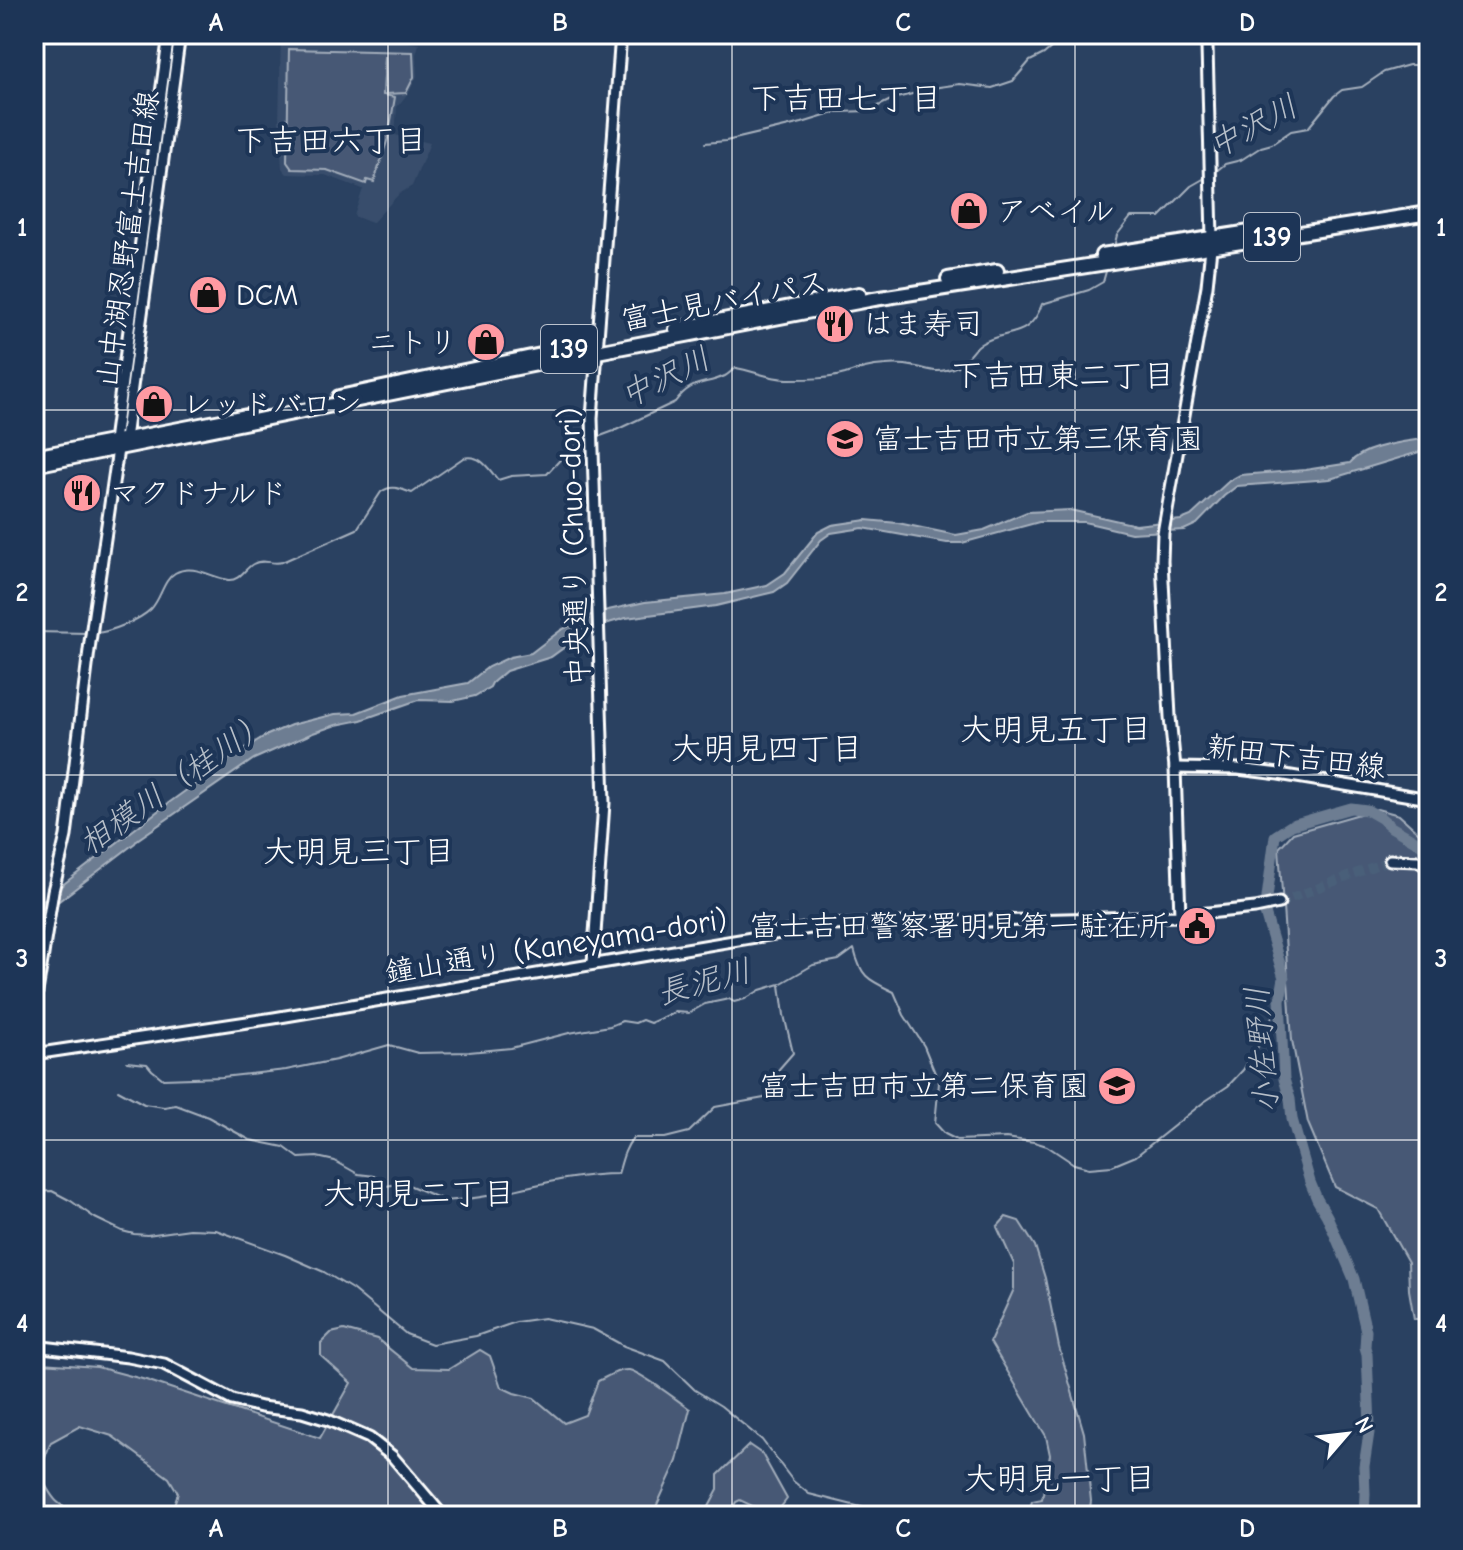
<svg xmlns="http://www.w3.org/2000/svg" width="1463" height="1550" viewBox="0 0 1463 1550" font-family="'Comic Neue','Klee One',sans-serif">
  <rect width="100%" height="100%" fill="#2a4161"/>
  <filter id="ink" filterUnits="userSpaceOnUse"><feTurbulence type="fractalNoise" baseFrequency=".0125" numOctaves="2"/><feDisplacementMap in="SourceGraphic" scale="16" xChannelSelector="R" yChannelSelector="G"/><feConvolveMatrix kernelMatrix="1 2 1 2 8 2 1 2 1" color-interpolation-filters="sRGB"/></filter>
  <g filter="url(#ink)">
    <path fill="#394e6c" d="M281,34H402V41L419,44L416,54L417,76L409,92L397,107L395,135L430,143L412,186L399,194L372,223L354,216L363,189L325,175L287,174L282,168L279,125Z"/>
    <g fill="#465975" stroke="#a2acba" stroke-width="2">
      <path d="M289,49L413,52L414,77L406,93L386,94L385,56L383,95L395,97L388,138L374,182L367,180L366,184L327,170L292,169L287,162Z"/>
      <path d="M1377,809L1399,815L1429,842V1319H1414L1409,1290L1408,1262L1378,1209L1335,1187L1308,1123L1292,1040L1279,848L1293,833Z"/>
      <path d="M1006,1217L1019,1221L1035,1246L1045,1278L1059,1347L1084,1433L1091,1501L1089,1516H1028L1032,1501L1042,1499L1050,1455L1046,1436L990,1342L1014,1289V1264L997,1227Z"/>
      <path d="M344,1330L377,1339L413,1368L449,1369L480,1350L490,1356L501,1387L514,1393L534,1398L564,1423L585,1415L598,1381C607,1377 618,1369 629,1370C641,1372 678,1401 690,1409L677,1461L652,1516H170L178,1493L169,1478L112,1436L80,1426L51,1442L39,1473C52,1499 57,1508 86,1516H34V1368L41,1363L97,1367L146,1380L320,1438L351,1383L321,1356V1343L331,1333Z"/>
      <path d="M749,1445L762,1454L787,1499L774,1516L740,1500L736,1502L728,1516H704L718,1490V1475Z"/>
    </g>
    <path fill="#6d7d92" stroke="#a7b1be" stroke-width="2" d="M1429,438V449L1330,479L1237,486L1224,496L1197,524L1184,530L1131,533L1084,522H1039L962,543H947L863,528L831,533L821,540L787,583L774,592L716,606L626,618L591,628L551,657L506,671L492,683L490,687L475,696L453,701L418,700L361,720L336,725L313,733L254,759L137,840L135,843L34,920V907L163,807L242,750L265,736L291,725L335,714L356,713L403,695L468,683L488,667L510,657L531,653L561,630L588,616L608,610L645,602L725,594L767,585L785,573L818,532L832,525L866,520L898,523L956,535L984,530L1027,512L1070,510L1136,525L1181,520L1191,516L1229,481L1240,475L1305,470L1350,463C1364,445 1407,442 1429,438Z"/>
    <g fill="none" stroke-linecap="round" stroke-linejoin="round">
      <g stroke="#a7b1be" stroke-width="2">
        <path d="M1121,34L1199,36"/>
        <path d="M705,143L726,141L802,123L838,112L868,111L893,99L939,87L960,84L992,88L1013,81L1030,61L1044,54L1067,34"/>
        <path d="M1214,173L1225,164L1241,160L1261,147L1272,144L1291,131L1308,128L1334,96L1342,90L1362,87L1384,72L1409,65H1429"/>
        <path d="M1114,247L1117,235L1131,217H1160L1191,186L1205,178"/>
        <path d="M595,438L614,431L675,402C692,379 703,386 725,376C729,374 732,370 736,368C754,371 772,380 790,379C807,379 828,379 845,374C860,369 869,366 886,365C896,364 907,365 917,367C928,369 935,373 946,370C969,365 965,355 979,345C1004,328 1029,342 1042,304L1089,290L1103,282L1107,268"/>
        <path d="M34,632L89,633"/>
        <path d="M95,633C111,632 140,620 151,609C161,599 163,580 175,573C193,563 210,577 228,580C240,581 244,569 253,564C263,558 272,565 282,562L357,529L381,492C392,484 400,489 412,493L463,458C481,454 488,468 498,480L511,476L547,474L570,449L589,440"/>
        <path d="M127,1062L147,1064L152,1070L163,1079L222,1077L286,1070L336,1060L389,1045L418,1053L469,1052L511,1048L569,1033L610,1026L622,1021L635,1023L642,1020L650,1023L675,1012L689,1013L705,1004L729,999L734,1002L745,999L760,990L780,984L813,965L839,960L854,949C861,978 869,980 894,992L904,1015L924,1046L939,1083L935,1123L945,1134L957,1140L1006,1138L1034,1142L1047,1146L1074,1164L1089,1168L1112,1166L1136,1156L1204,1102L1228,1086L1243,1070L1259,1045L1280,1000"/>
        <path d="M118,1090L144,1104L164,1107L176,1105L208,1117L250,1140L284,1147L299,1158L317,1157L335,1161L358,1174L375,1176L386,1186L404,1183L439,1198L443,1201C457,1200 473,1199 487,1196C530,1187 573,1174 618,1174C622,1161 624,1149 633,1138H665L689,1132L715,1107L764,1098L770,1093L779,1069L793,1053L784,1015L780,985"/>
        <path d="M34,1192L52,1191L71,1201L95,1218L122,1231L134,1234L147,1235L190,1229L216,1230L285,1255L324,1272L352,1289L406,1334L432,1344L476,1336L516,1322L544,1318L593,1329L624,1346L665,1361L695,1390L721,1406L762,1440L793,1481L809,1494L869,1509L876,1516"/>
      </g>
      <path stroke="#6d7d92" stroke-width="11" d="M1364,1516L1365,1494L1364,1466L1370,1426L1367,1354L1365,1347L1366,1331L1354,1279L1327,1216L1317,1199L1310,1182L1292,1119L1290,1099L1284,1079L1280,1000L1284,978L1265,913L1275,836L1292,825L1351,808L1367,810L1381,818L1391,827L1429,849"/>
      <path stroke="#4a5e79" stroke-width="9" stroke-dasharray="9 4.5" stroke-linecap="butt" d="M1279,903L1390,860"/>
      <g stroke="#fff" stroke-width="15">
        <g id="secondary">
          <path d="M117,446L114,441L169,34"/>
          <path d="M1175,768L1238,769L1279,774L1429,799"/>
          <path d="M1390,860L1418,861L1429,868"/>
          <path d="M1180,916L1175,768L1170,717L1162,561L1163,533L1207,286L1212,238L1207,47L1206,34"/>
          <path d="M593,963L604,803L592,418L621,34"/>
          <path d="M34,1011L53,891L66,836L90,642L118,449L125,439L180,34"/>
          <path d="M34,1054L274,1018L828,925L1180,916L1255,908L1279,903"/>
          <path d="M34,1346L128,1357L164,1364L232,1400L261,1407L302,1412L328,1420L369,1438L392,1456L443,1516"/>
        </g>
      </g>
      <g stroke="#fff" stroke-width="18">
        <g id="highway">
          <path d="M1102,255L1250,232"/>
          <path d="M948,279L997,271"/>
          <path d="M676,329L859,294"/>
          <path d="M339,397L580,347"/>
          <path d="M34,457L247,416"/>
          <path d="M34,465L597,352L874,299L1429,213"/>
        </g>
      </g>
      <use href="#secondary" stroke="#1d3557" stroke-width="9"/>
      <use href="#highway" stroke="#1d3557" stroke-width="12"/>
    </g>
  </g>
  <path fill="none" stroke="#fff" stroke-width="2" stroke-opacity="0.55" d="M388,34V1516M732,34V1516M1075,34V1516M34,410H1429M34,775H1429M34,1140H1429"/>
  <defs>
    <g id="shop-disc" transform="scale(2)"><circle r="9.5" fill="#ff9aa2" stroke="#1d3557"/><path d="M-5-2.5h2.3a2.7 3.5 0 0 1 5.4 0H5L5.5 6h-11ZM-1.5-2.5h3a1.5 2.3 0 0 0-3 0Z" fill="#111"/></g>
    <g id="restaurant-disc" transform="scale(2)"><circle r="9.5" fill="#ff9aa2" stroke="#1d3557"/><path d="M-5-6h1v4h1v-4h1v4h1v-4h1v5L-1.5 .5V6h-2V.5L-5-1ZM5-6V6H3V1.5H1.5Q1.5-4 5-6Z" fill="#111"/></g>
    <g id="school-disc" transform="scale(2)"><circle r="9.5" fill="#ff9aa2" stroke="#1d3557"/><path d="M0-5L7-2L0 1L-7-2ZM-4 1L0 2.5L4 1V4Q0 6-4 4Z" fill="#111"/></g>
    <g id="civic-disc" transform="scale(2)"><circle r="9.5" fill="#ff9aa2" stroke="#1d3557"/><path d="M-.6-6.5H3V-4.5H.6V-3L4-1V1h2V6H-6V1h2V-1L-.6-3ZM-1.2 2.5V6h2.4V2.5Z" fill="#111"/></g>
  </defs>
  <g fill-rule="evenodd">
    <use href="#shop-disc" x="969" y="211"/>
    <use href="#shop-disc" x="208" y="295"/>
    <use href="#restaurant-disc" x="835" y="324"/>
    <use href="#shop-disc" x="486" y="342"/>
    <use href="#shop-disc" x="154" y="404"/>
    <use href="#school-disc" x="845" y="439"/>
    <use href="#restaurant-disc" x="82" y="493"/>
    <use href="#civic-disc" x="1197" y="926"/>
    <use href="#school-disc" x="1117" y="1086"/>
  </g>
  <g text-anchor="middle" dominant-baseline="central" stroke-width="8" stroke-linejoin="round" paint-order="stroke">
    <g fill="#1d3557" stroke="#bbc2cd" stroke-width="2">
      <rect x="1244" y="213" width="56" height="48" rx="6"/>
      <rect x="541" y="325" width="56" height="48" rx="6"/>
    </g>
    <g font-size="28" font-weight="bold" fill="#fff">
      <text x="1272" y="237">139</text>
      <text x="569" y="349">139</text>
    </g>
    <g font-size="30" fill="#fff" stroke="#1d3557" text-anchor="start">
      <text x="997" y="211">アベイル</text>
      <text x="236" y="295">DCM</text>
      <text x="863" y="324">はま寿司</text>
      <text x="458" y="342" text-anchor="end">ニトリ</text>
      <text x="182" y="404">レッドバロン</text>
      <text x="873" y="439">富士吉田市立第三保育園</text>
      <text x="110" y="493">マクドナルド</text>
      <text x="1169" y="926" text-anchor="end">富士吉田警察署明見第一駐在所</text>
      <text x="1089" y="1086" text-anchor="end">富士吉田市立第二保育園</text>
    </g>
    <g font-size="30" fill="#fff" stroke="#1d3557">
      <text transform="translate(128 239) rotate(-82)">山中湖忍野富士吉田線</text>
      <text transform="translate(724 301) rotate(-11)">富士見バイパス</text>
      <text transform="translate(574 547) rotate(-92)">中央通り (Chuo-dori)</text>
      <text transform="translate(1296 757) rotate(7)">新田下吉田線</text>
      <text transform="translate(556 946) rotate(-9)">鐘山通り (Kaneyama-dori)</text>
    </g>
    <g font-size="32" fill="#fff" stroke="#1d3557">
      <text x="846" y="98">下吉田七丁目</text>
      <text x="331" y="140">下吉田六丁目</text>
      <text x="1063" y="375">下吉田東二丁目</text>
      <text x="1056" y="729">大明見五丁目</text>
      <text x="767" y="748">大明見四丁目</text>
      <text x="359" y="851">大明見三丁目</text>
      <text x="419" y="1193">大明見二丁目</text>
      <text x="1060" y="1478">大明見一丁目</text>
    </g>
    <g font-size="32" font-style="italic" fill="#b6bec8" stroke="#1d3557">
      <text transform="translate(1253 126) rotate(-28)">中沢川</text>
      <text transform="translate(665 377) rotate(-26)">中沢川</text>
      <text transform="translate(174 783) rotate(-35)">相模川（桂川）</text>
      <text transform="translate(704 982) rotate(-15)">長泥川</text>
      <text transform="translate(1262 1050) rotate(-95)">小佐野川</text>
    </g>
  </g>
  <rect width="1463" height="1550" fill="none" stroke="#1d3557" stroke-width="88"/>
  <g transform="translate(1347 1434) rotate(62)" stroke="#1d3557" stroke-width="6" paint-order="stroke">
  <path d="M0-6L14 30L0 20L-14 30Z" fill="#ffffff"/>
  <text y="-12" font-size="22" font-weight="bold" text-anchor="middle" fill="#ffffff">N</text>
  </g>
  <rect x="44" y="44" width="1375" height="1462" fill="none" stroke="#fff" stroke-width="3"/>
  <g font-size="26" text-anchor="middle" font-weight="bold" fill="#fff">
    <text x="216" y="31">A</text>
    <text x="560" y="31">B</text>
    <text x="903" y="31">C</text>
    <text x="1247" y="31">D</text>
    <text x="22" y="236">1</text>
    <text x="1441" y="236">1</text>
    <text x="22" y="601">2</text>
    <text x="1441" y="601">2</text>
    <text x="22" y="967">3</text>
    <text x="1441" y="967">3</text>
    <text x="22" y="1332">4</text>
    <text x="1441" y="1332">4</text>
    <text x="216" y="1537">A</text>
    <text x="560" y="1537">B</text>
    <text x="903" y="1537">C</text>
    <text x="1247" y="1537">D</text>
  </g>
</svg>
